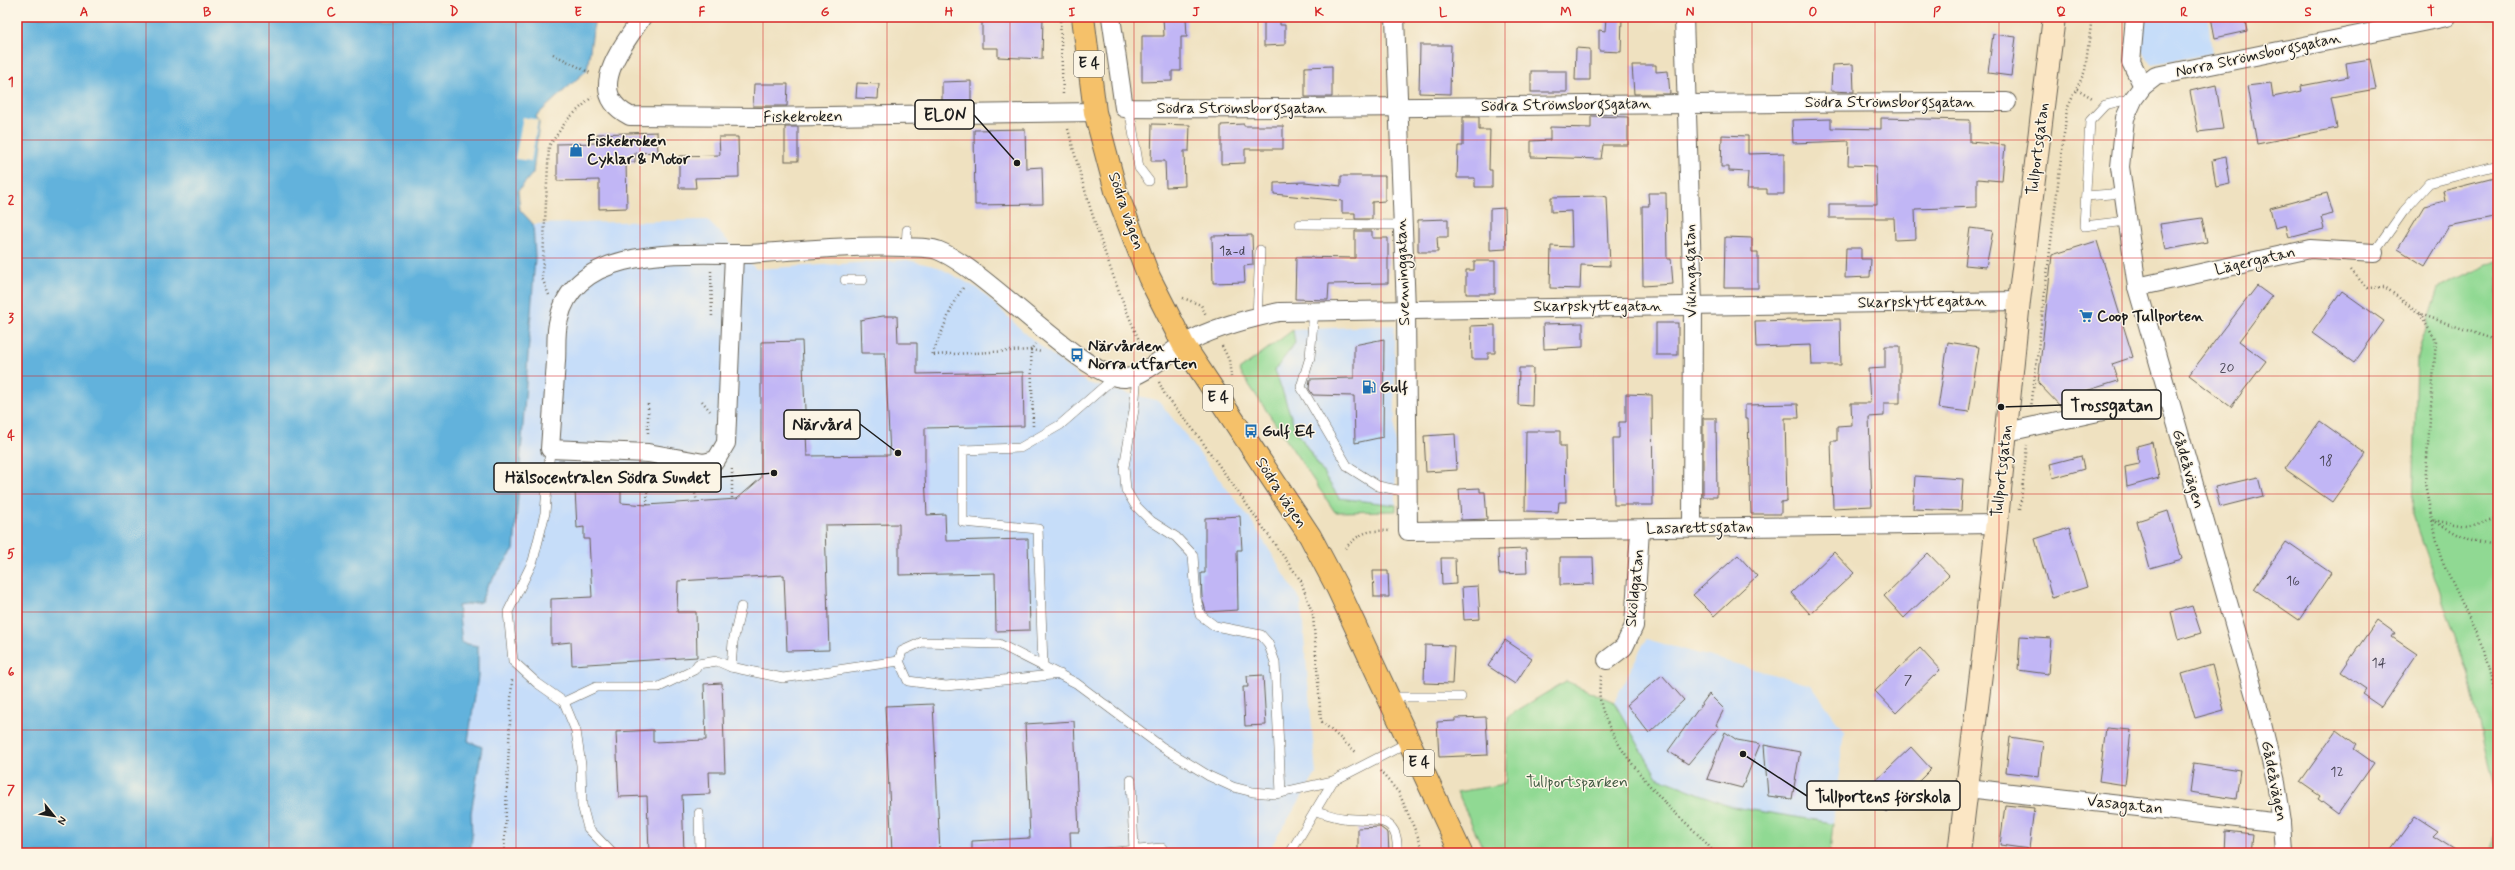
<svg xmlns="http://www.w3.org/2000/svg" width="2515" height="870" viewBox="0 0 2515 870" font-family="Mynerve,sans-serif">
  <rect width="100%" height="100%" fill="#fcf5e5"/>
  <filter id="ink" filterUnits="userSpaceOnUse"><feTurbulence type="fractalNoise" baseFrequency=".025" numOctaves="2"/><feDisplacementMap in="SourceGraphic" scale="8" xChannelSelector="R" yChannelSelector="G"/><feConvolveMatrix kernelMatrix="1 2 1 2 8 2 1 2 1" color-interpolation-filters="sRGB"/></filter>
  <filter id="wash" filterUnits="userSpaceOnUse"><feTurbulence type="fractalNoise" baseFrequency=".012" numOctaves="4" result="noise"/><feDisplacementMap in="SourceGraphic" scale="16" xChannelSelector="R" yChannelSelector="G"/><feGaussianBlur stdDeviation="0.9" result="paint"/><feColorMatrix in="noise" values="0 0 0 0 0 0 0 0 0 0 0 0 0 0 0 0 0 1.4 0 .05"/><feComposite in="paint" operator="in"/></filter>
  <g filter="url(#wash)">
    <rect width="100%" height="100%" fill="#efe1c0"/>
    <g fill="#c6ddf9">
      <path d="M2143,17H2208L2212,54L2151,64L2141,47Z"/>
      <path d="M707,220L756,269L907,260L938,267L979,289L1027,335L1087,383L1159,401L1251,520L1301,602L1316,774L1267,853H470L472,837L468,741L478,676L477,646L462,643L458,606L481,602L487,586L514,550L535,257L533,224Z"/>
      <path d="M1394,325L1396,511L1335,512L1239,370L1293,330Z"/>
      <path d="M1646,639L1811,685L1844,731L1833,823L1733,807L1657,777L1614,702Z"/>
    </g>
    <g fill="#90d993" stroke="#567a58">
      <path d="M2498,260V853H2492L2497,795L2467,671L2413,514L2417,356L2439,288Z"/>
      <path d="M1293,330L1295,343L1275,370L1295,428L1339,498L1396,505V511L1335,512L1239,370Z"/>
      <path d="M1566,681L1614,702L1657,777L1733,807L1833,823L1830,853H1485L1457,792L1505,784L1508,716Z"/>
    </g>
    <path fill="#62b2dc" stroke="#3f677c" d="M17,17H595L587,70L536,116L539,123L533,173L518,191L520,210L533,224L535,257L514,550L487,586L481,602L458,606L462,643L478,646V676L468,741L482,747L471,813L472,837L470,853H17Z"/>
    <path fill="#efe1c0" d="M523,117L538,120L531,161L515,159Z"/>
    <g id="blocks">
      <g fill="#c1b6f5">
        <path d="M982,17H1043L1042,59L998,57V48H982Z"/>
        <path d="M1163,17H1186L1187,37H1181V71H1172V81L1142,82V36H1164Z"/>
        <path d="M1264,17H1280V25H1285V45L1264,46Z"/>
        <path d="M1606,17H1622L1621,52L1599,51V30L1605,31Z"/>
        <path d="M2211,17H2244L2247,31L2215,38Z"/>
        <path d="M1993,34L2016,37L2011,76L1988,73Z"/>
        <path d="M1420,45H1451L1450,94L1419,93Z"/>
        <path d="M1576,48L1590,49V80H1575Z"/>
        <path d="M2370,59L2376,89L2331,97L2337,128L2257,144L2247,86L2271,83L2273,97L2302,91L2301,86L2348,77L2346,63Z"/>
        <path d="M1853,64L1854,92L1831,91L1832,65Z"/>
        <path d="M1632,65H1656V72L1668,71L1670,94H1634Z"/>
        <path d="M1332,66V97H1305V67Z"/>
        <rect x="1531" y="71" width="36" height="21"/>
        <path d="M971,81V103L942,104V82Z"/>
        <path d="M857,83L879,84L878,99L856,98Z"/>
        <path d="M754,84H788L787,106H753Z"/>
        <path d="M2216,85L2223,129L2198,132L2190,91Z"/>
        <path d="M1591,116L1628,117V145H1603L1601,159L1531,157V141L1550,140V127L1591,128Z"/>
        <path d="M1463,117H1479V130H1490L1489,170H1492V187H1475V178H1457L1458,146H1463Z"/>
        <path d="M1881,118L1970,120V142L2005,145L2002,181L1977,179V207L1915,209L1916,239L1895,240L1894,218H1829V204H1877L1876,166L1848,165L1849,141L1793,143L1792,120L1831,119V128L1881,129Z"/>
        <path d="M1152,124L1190,125L1189,151H1184L1185,186L1166,187L1165,161H1151Z"/>
        <path d="M1244,124V126H1283V149H1245V163L1221,164V125Z"/>
        <rect x="785" y="127" width="13" height="34"/>
        <path d="M1025,129L1026,168L1042,167L1043,204L975,205L974,130Z"/>
        <path d="M657,132L658,152L635,153V162H626L627,208L599,209V180L557,181V144L598,143L597,134Z"/>
        <path d="M1722,135L1748,136V154L1784,153V194H1767V189H1747L1748,172L1729,171V167H1721Z"/>
        <path d="M719,137H738L739,177L695,178L696,188H679V156L720,155Z"/>
        <path d="M2226,157L2230,184L2216,187L2212,160Z"/>
        <path d="M1341,176H1385V201L1372,202V219H1355V213H1342V201L1274,194V183L1305,182L1341,186Z"/>
        <path d="M2498,177V216L2449,226L2425,266L2398,249L2424,206L2445,201L2443,191Z"/>
        <path d="M1648,193H1666L1667,259H1671L1673,284L1643,286L1642,206H1649Z"/>
        <path d="M2327,193L2333,214L2321,217L2324,229L2289,238L2286,225L2275,228L2270,208Z"/>
        <path d="M1602,196L1607,197L1610,266L1581,265L1580,289L1550,288L1551,246L1572,247L1571,211L1551,212V197Z"/>
        <path d="M1505,208L1506,249L1490,250V209Z"/>
        <path d="M2202,218L2207,242L2165,250L2160,224Z"/>
        <path d="M1448,219V237H1437L1438,252H1418V220Z"/>
        <path d="M1970,228L1993,231L1986,267L1965,265Z"/>
        <path d="M1355,231H1372V238H1388V283L1329,284L1328,300L1295,299L1296,257L1355,258Z"/>
        <path d="M1252,235L1253,265L1244,266L1245,282L1213,283L1212,236Z"/>
        <path d="M1725,237L1752,238V252H1758V288H1724Z"/>
        <path d="M2097,241L2133,357L2112,364L2118,381L2076,394L2080,405L2063,409L2038,383L2052,255Z"/>
        <path d="M1846,248H1861V259H1871L1870,277L1845,278Z"/>
        <path d="M1474,261H1495V294H1466V270H1474Z"/>
        <path d="M2257,286L2272,297L2239,341L2266,361L2231,407L2189,375Z"/>
        <path d="M2342,291L2384,321L2354,363L2312,333Z"/>
        <path d="M883,316H897L898,343H917V374L1023,372L1024,426L925,428V476L927,515L945,514L946,541L1028,539L1030,630L996,631L995,573L899,575V524L825,525L829,650L787,651L784,575L678,581L677,612H696L697,657L572,665L571,642L551,644V599L592,597L589,539H584V527L577,528L575,490H586V473L601,472L600,478H610L609,486H621V503L647,505L737,499L761,478V342L802,341L807,456L890,455L885,353H861L860,320Z"/>
        <path d="M1840,319L1841,365H1812L1811,345L1756,347L1755,321Z"/>
        <path d="M1583,323V347L1544,349L1543,324Z"/>
        <rect x="1656" y="323" width="22" height="32"/>
        <path d="M1495,325V353H1488V359H1472L1471,326Z"/>
        <path d="M1384,339L1383,437L1355,443L1354,396L1313,395L1309,389L1310,379L1354,378V345Z"/>
        <path d="M1948,342L1979,347L1969,412L1938,408Z"/>
        <path d="M1885,346H1900V403H1884V416L1869,417L1872,506L1833,508L1831,441H1837V426L1852,425L1851,403H1870L1868,369L1885,368Z"/>
        <path d="M1519,368H1533L1532,406L1518,405Z"/>
        <path d="M1626,394L1652,395L1653,505H1614L1613,438H1619V422H1626Z"/>
        <path d="M1798,404L1799,418H1785L1787,501L1781,502V514H1751L1748,419H1745V405Z"/>
        <path d="M1703,418H1716L1717,497H1703Z"/>
        <path d="M2320,421L2366,454L2332,502L2285,469Z"/>
        <path d="M1526,431H1560V446H1565L1566,502H1559L1558,512L1525,511Z"/>
        <path d="M1455,434L1457,470L1426,472L1424,436Z"/>
        <path d="M2152,442L2159,478L2127,487L2125,467L2139,464L2137,446Z"/>
        <path d="M2081,456L2084,469L2053,478L2050,464Z"/>
        <path d="M1915,476L1963,479L1961,511L1913,509Z"/>
        <path d="M2258,477L2263,496L2220,507L2215,487Z"/>
        <path d="M1480,488V492H1485L1487,519L1461,520L1459,489Z"/>
        <path d="M2168,511L2182,559L2150,568L2137,521Z"/>
        <path d="M1240,516L1242,550H1237L1238,610L1206,612L1202,597L1201,573H1205V518Z"/>
        <path d="M2069,528L2087,587L2052,598L2035,539Z"/>
        <path d="M2286,542L2331,573L2299,620L2254,589Z"/>
        <path d="M1526,549L1527,573L1499,574L1498,550Z"/>
        <path d="M1834,552L1854,573L1810,614L1791,593Z"/>
        <path d="M1928,553L1949,575L1904,618L1884,596Z"/>
        <path d="M1738,555L1757,576L1714,616L1693,595Z"/>
        <path d="M1560,557H1593L1594,584L1560,585Z"/>
        <path d="M1441,558H1455L1456,584L1442,585Z"/>
        <path d="M1373,571H1388L1389,597H1374Z"/>
        <path d="M1478,586L1480,619L1464,620L1462,587Z"/>
        <path d="M2192,606L2201,633L2178,640L2171,612Z"/>
        <path d="M2377,620L2395,633L2392,637L2417,654L2381,707L2362,694L2366,689L2341,672Z"/>
        <path d="M2020,636L2051,638L2048,674L2018,670Z"/>
        <path d="M1505,640L1532,658L1515,684L1488,666Z"/>
        <path d="M1425,645L1454,646L1452,684L1424,683Z"/>
        <path d="M1920,648L1940,670L1896,713L1875,691Z"/>
        <path d="M2212,665L2224,710L2195,718L2182,674Z"/>
        <path d="M1263,675L1266,725L1245,726L1243,687H1248L1247,676Z"/>
        <path d="M1662,675L1684,700L1649,733L1627,705Z"/>
        <path d="M722,683L725,772H709L710,794L682,795L684,853H649L647,796L619,797L616,732L653,730V742L706,740L704,684Z"/>
        <path d="M1709,694L1724,709L1716,725L1719,727L1688,764L1668,751Z"/>
        <path d="M933,704L940,853H892L885,706Z"/>
        <path d="M1486,717L1488,755L1439,757L1437,722L1455,721V718Z"/>
        <path d="M1074,721L1079,832H1070L1071,853H972V841L1030,838L1025,724Z"/>
        <path d="M2106,728L2131,730L2125,785L2099,781Z"/>
        <path d="M2337,730L2357,745L2354,749L2374,763L2338,814L2318,799L2320,796L2300,782Z"/>
        <path d="M1725,732L1737,740L1760,744L1742,788L1707,779Z"/>
        <path d="M2010,737L2043,742L2039,776L2006,772Z"/>
        <path d="M1764,745L1800,752L1792,799L1768,796Z"/>
        <path d="M1911,747L1931,769L1887,813L1866,790Z"/>
        <path d="M2194,763L2240,770L2236,799L2190,792Z"/>
        <path d="M2005,805L2034,808L2029,849L2000,845Z"/>
        <path d="M2415,816L2438,831L2433,836L2460,853H2388Z"/>
        <path d="M1380,827L1388,833L1389,853H1358V828Z"/>
        <path d="M2225,831L2253,834L2251,853H2224Z"/>
      </g>
    </g>
  </g>
  <g filter="url(#ink)">
    <use href="#blocks" fill-opacity="0" stroke="#666155" stroke-width="1"/>
    <g fill="none" stroke-linecap="round" stroke-linejoin="round">
      <g stroke="#666155" stroke-width="10">
        <g id="service">
          <path d="M1124,108L1131,119L1139,168L1149,181"/>
          <path d="M2086,196L2123,193"/>
          <path d="M2127,221L2084,226L2090,121L2105,105L2134,98"/>
          <path d="M1300,224L1402,225"/>
          <path d="M906,247L907,230"/>
          <path d="M2374,253L2403,212L2429,183L2498,165"/>
          <path d="M845,280H863"/>
          <path d="M1314,311L1310,357L1301,387L1348,467L1378,486L1407,492"/>
          <path d="M1257,317L1260,250"/>
          <path d="M1137,373L1134,410L1124,467L1126,490L1135,505L1151,521L1176,537L1193,555L1196,598L1200,615L1215,626L1261,635L1268,643L1275,662L1281,793"/>
          <path d="M550,449L545,513L533,561L508,612L513,661L537,683L564,702L596,687H659L694,670L698,664L717,661L731,667L783,678L899,661"/>
          <path d="M1043,665L1038,529L963,522V450L1020,448L1060,425L1115,377"/>
          <path d="M731,667L733,642L741,607"/>
          <path d="M1060,674L946,686L908,681L899,661L902,651L922,642L999,644L1076,683L1162,747L1209,776L1233,787L1253,792L1275,794L1333,781L1409,742"/>
          <path d="M1390,697H1461"/>
          <path d="M564,702L576,731L581,765L582,805L588,828L612,853"/>
          <path d="M1131,780L1134,850"/>
          <path d="M1315,811C1324,813 1334,817 1343,818C1370,822 1400,811 1397,853"/>
          <path d="M699,813L700,853"/>
          <path d="M1102,853L1162,848V853"/>
          <path d="M1290,853L1333,781"/>
        </g>
      </g>
      <g stroke="#666155" stroke-width="20">
        <g id="minor">
          <path d="M642,17C623,47 583,92 630,116L760,117L1095,112"/>
          <path d="M1111,17L1124,108C1418,110 1713,101 2007,102"/>
          <path d="M1395,17L1406,309L1408,531L1996,524"/>
          <path d="M1684,17L1693,305L1692,526"/>
          <path d="M2135,17L2131,62L2143,86"/>
          <path d="M734,255L726,443L716,460L704,463L648,453L550,449C552,420 554,391 556,361C557,348 555,332 559,319C576,242 690,255 750,254C801,250 852,245 904,247C914,248 927,247 937,250C985,268 1085,380 1125,378C1142,377 1167,354 1182,345C1211,328 1246,319 1279,312L2019,301"/>
          <path d="M2137,287L2310,249L2374,253"/>
          <path d="M2007,432L2167,397"/>
          <path d="M1607,660L1624,647L1634,626L1640,530"/>
          <path d="M1967,788L2282,823"/>
          <path d="M2284,853L2282,823L2276,782L2257,703L2137,287L2120,167L2125,118L2134,98L2143,86L2156,76L2447,17"/>
        </g>
      </g>
      <g stroke="#666155" stroke-width="24">
        <path id="secondary" d="M1959,853L1984,649L2019,301L2054,17"/>
      </g>
      <g stroke="#666155" stroke-width="24">
        <path id="trunk" d="M1083,17L1095,112L1116,191L1149,277L1183,344L1310,536L1338,589L1461,853"/>
      </g>
      <g stroke="#666155" stroke-width="2.5" stroke-dasharray="1 3" stroke-linecap="butt">
        <path d="M1060,17L1063,94"/>
        <path d="M553,54L592,74"/>
        <path d="M2077,89L2094,99"/>
        <path d="M1068,129C1088,205 1111,279 1144,351"/>
        <path d="M2351,270L2367,288L2385,287L2420,314L2498,341"/>
        <path d="M711,271L712,318"/>
        <path d="M963,288L955,300L932,355L1031,350L1035,344"/>
        <path d="M549,295L542,278L549,146L567,120L592,97"/>
        <path d="M1183,298L1201,305L1206,315"/>
        <path d="M2420,314L2436,341L2425,484L2432,520L2468,540L2498,547"/>
        <path d="M1222,346L1229,360L1231,377"/>
        <path d="M1159,382L1165,395L1196,433L1301,581L1313,615L1321,721L1357,753"/>
        <path d="M702,401L710,411"/>
        <path d="M648,404V436"/>
        <path d="M2031,408L2067,109L2085,71L2092,17"/>
        <path d="M1033,426L1031,350L1042,352"/>
        <path d="M732,469V500"/>
        <path d="M679,478L693,486L697,501"/>
        <path d="M647,505L648,470"/>
        <path d="M2020,509L2027,445"/>
        <path d="M2498,519L2467,526L2432,520L2441,558L2484,650L2498,706"/>
        <path d="M1345,548C1363,531 1367,530 1391,531"/>
        <path d="M1602,676C1587,717 1643,779 1669,807C1684,822 1702,836 1714,853"/>
        <path d="M1380,771L1399,793L1425,853"/>
        <path d="M504,853L512,679"/>
      </g>
      <use href="#service" stroke="#fff" stroke-width="9"/>
      <use href="#minor" stroke="#fff" stroke-width="18"/>
      <use href="#secondary" stroke="#fbe6c4" stroke-width="22"/>
      <use href="#trunk" stroke="#f5c16b" stroke-width="22"/>
    </g>
  </g>
  <path fill="none" stroke="#d62828" stroke-width="1" stroke-opacity="0.55" d="M146,17V853M269,17V853M393,17V853M516,17V853M640,17V853M763,17V853M887,17V853M1010,17V853M1134,17V853M1258,17V853M1381,17V853M1505,17V853M1628,17V853M1752,17V853M1875,17V853M1999,17V853M2122,17V853M2246,17V853M2369,17V853M17,140H2498M17,258H2498M17,376H2498M17,494H2498M17,612H2498M17,730H2498"/>
  <defs>
    <g id="shop-bare" transform="scale(1.08)"><path d="M-5-2.5h2.3a2.7 3.5 0 0 1 5.4 0H5L5.5 6h-11ZM-1.5-2.5h3a1.5 2.3 0 0 0-3 0Z" fill="#1f6fb2" stroke="#fcf5e5" stroke-width="2.5" paint-order="stroke"/></g>
    <g id="supermarket-bare" transform="scale(1.08)"><path d="M-6-5.5h2.5l.6 2H6L4.5 2H-2.5L-4.4-4H-6ZM-1.5 3.2a1.3 1.3 0 1 0 .1 0ZM3 3.2a1.3 1.3 0 1 0 .1 0Z" fill="#1f6fb2" stroke="#fcf5e5" stroke-width="2.5" paint-order="stroke"/></g>
    <g id="bus-bare" transform="scale(1.08)"><path d="M-5-6H5V4H4V6H2V4H-2V6H-4V4H-5ZM-3.5-4V0h7V-4ZM-3.5 1.2v1.5H-2V1.2ZM2 1.2v1.5H3.5V1.2Z" fill="#1f6fb2" stroke="#fcf5e5" stroke-width="2.5" paint-order="stroke"/></g>
    <g id="fuel-bare" transform="scale(1.08)"><path d="M-5.5-6h7V0h2V4h1.3V-2.5L3-4.5l.8-.8L6-3V5H2.5V1h-1V6h-7ZM-4.2-4.7v3.2H.2V-4.7Z" fill="#1f6fb2" stroke="#fcf5e5" stroke-width="2.5" paint-order="stroke"/></g>
  </defs>
  <g fill-rule="evenodd">
    <use href="#shop-bare" x="576" y="150"/>
    <use href="#supermarket-bare" x="2086" y="316"/>
    <use href="#bus-bare" x="1077" y="355"/>
    <use href="#fuel-bare" x="1369" y="387"/>
    <use href="#bus-bare" x="1251" y="431"/>
  </g>
  <g text-anchor="middle" dominant-baseline="central" stroke-width="3" stroke-linejoin="round" paint-order="stroke">
    <g font-size="14" fill="#454252">
      <text x="1232" y="251">1a-d</text>
      <text x="2227" y="368">20</text>
      <text x="2326" y="461">18</text>
      <text x="2293" y="581">16</text>
      <text x="2379" y="663">14</text>
      <text x="1908" y="680">7</text>
      <text x="2337" y="772">12</text>
    </g>
    <g fill="#fcf5e5" stroke="#5f5d58" stroke-width="1">
      <rect x="1074" y="51" width="30" height="26" rx="3"/>
      <rect x="1203" y="385" width="30" height="26" rx="3"/>
      <rect x="1404" y="750" width="30" height="26" rx="3"/>
    </g>
    <g font-size="15" font-weight="bold" fill="#1c1c1c">
      <text x="1089" y="64">E 4</text>
      <text x="1218" y="398">E 4</text>
      <text x="1419" y="763">E 4</text>
    </g>
    <g font-size="16" fill="#1c1c1c" stroke="#fcf5e5">
      <text transform="translate(2258 55) rotate(-12)">Norra Strömsborgsgatan</text>
      <text x="1890" y="102">Södra Strömsborgsgatan</text>
      <text transform="translate(1566 105) rotate(-1)">Södra Strömsborgsgatan</text>
      <text x="1242" y="108">Södra Strömsborgsgatan</text>
      <text transform="translate(803 117) rotate(-1)">Fiskekroken</text>
      <text transform="translate(2038 149) rotate(-83)">Tullportsgatan</text>
      <text transform="translate(1126 211) rotate(71)">Södra vägen</text>
      <text transform="translate(2255 261) rotate(-13)">Lägergatan</text>
      <text transform="translate(1691 271) rotate(-91)">Vikingagatan</text>
      <text transform="translate(1403 272) rotate(-92)">Svenninggatan</text>
      <text transform="translate(1922 302) rotate(-1)">Skarpskyttegatan</text>
      <text x="1598" y="306">Skarpskyttegatan</text>
      <text transform="translate(2188 469) rotate(74)">Gådeåvägen</text>
      <text transform="translate(2002 471) rotate(-84)">Tullportsgatan</text>
      <text transform="translate(1281 493) rotate(57)">Södra vägen</text>
      <text transform="translate(1700 528) rotate(-1)">Lasarettsgatan</text>
      <text transform="translate(1635 588) rotate(-84)">Sköldgatan</text>
      <text transform="translate(2274 781) rotate(79)">Gådeåvägen</text>
      <text transform="translate(2125 805) rotate(6)">Vasagatan</text>
    </g>
    <g font-size="16" font-weight="bold" fill="#1c1c1c" stroke="#fcf5e5" text-anchor="start">
      <text x="587" y="141">Fiskekroken<tspan x="587" dy="18">Cyklar &amp; Motor</tspan></text>
      <text x="2097" y="316">Coop Tullporten</text>
      <text x="1088" y="346">Närvården<tspan x="1088" dy="18">Norra utfarten</tspan></text>
      <text x="1380" y="387">Gulf</text>
      <text x="1262" y="431">Gulf E4</text>
    </g>
    <g font-size="16" fill="#455e46" stroke="#fcf5e5">
      <text x="1577" y="782">Tullportsparken</text>
    </g>
  </g>
  <path fill="none" stroke="#1c1c1c" stroke-width="1.5" d="M1017 163L974 115M2001 407L2062 405M898 453L860 424M774 473L721 477M1743 754L1807 796"/>
  <g fill="#1c1c1c" stroke="#fcf5e5" stroke-width="1.5">
    <circle cx="1017" cy="163" r="4"/>
    <circle cx="2001" cy="407" r="4"/>
    <circle cx="898" cy="453" r="4"/>
    <circle cx="774" cy="473" r="4"/>
    <circle cx="1743" cy="754" r="4"/>
  </g>
  <g fill="#fcf5e5" stroke="#1c1c1c" stroke-width="1.5">
    <rect x="915" y="100" width="59" height="29" rx="4"/>
    <rect x="2062" y="390" width="99" height="29" rx="4"/>
    <rect x="784" y="410" width="76" height="29" rx="4"/>
    <rect x="494" y="463" width="227" height="29" rx="4"/>
    <rect x="1807" y="781" width="153" height="29" rx="4"/>
  </g>
  <g font-size="17" text-anchor="middle" font-weight="bold" fill="#1c1c1c">
    <text x="945" y="120">ELON</text>
    <text x="2112" y="411">Trossgatan</text>
    <text x="822" y="430">Närvård</text>
    <text x="608" y="483">Hälsocentralen Södra Sundet</text>
    <text x="1883" y="802">Tullportens förskola</text>
  </g>
  <rect width="2515" height="870" fill="none" stroke="#fcf5e5" stroke-width="44"/>
  <g transform="translate(54 816) rotate(120)" stroke="#fcf5e5" stroke-width="3" paint-order="stroke">
  <path d="M0-3L7 15L0 10L-7 15Z" fill="#1c1c1c"/>
  <text y="-6" font-size="11" font-weight="bold" text-anchor="middle" fill="#1c1c1c">N</text>
  </g>
  <rect x="22" y="22" width="2471" height="826" fill="none" stroke="#d62828" stroke-width="1.5"/>
  <g font-size="13" text-anchor="middle" font-weight="bold" fill="#d62828">
    <text x="84" y="16">A</text>
    <text x="207" y="16">B</text>
    <text x="331" y="16">C</text>
    <text x="454" y="16">D</text>
    <text x="578" y="16">E</text>
    <text x="702" y="16">F</text>
    <text x="825" y="16">G</text>
    <text x="949" y="16">H</text>
    <text x="1072" y="16">I</text>
    <text x="1196" y="16">J</text>
    <text x="1319" y="16">K</text>
    <text x="1443" y="16">L</text>
    <text x="1566" y="16">M</text>
    <text x="1690" y="16">N</text>
    <text x="1813" y="16">O</text>
    <text x="1937" y="16">P</text>
    <text x="2061" y="16">Q</text>
    <text x="2184" y="16">R</text>
    <text x="2308" y="16">S</text>
    <text x="2431" y="16">T</text>
    <text x="11" y="86">1</text>
    <text x="11" y="204">2</text>
    <text x="11" y="322">3</text>
    <text x="11" y="440">4</text>
    <text x="11" y="558">5</text>
    <text x="11" y="676">6</text>
    <text x="11" y="794">7</text>
  </g>
</svg>
